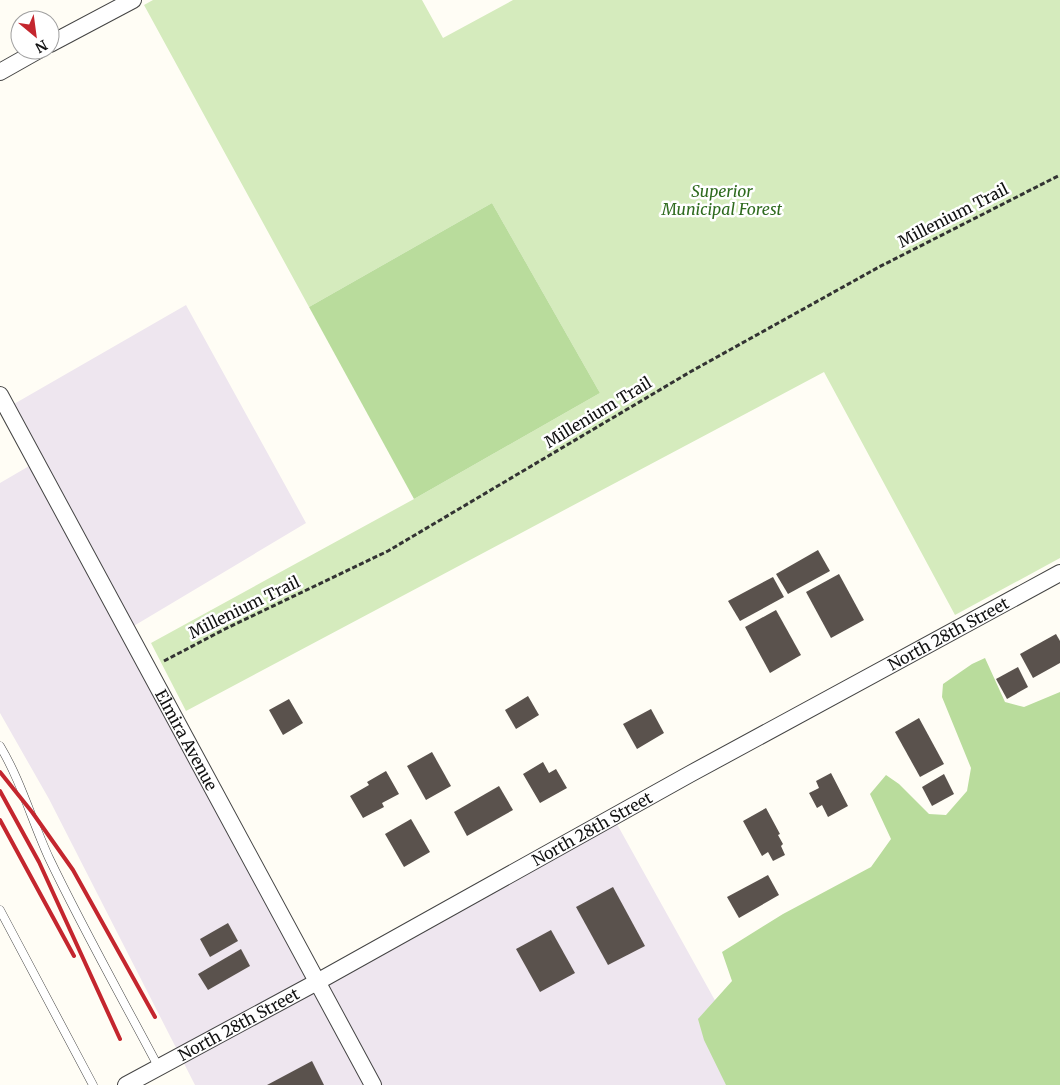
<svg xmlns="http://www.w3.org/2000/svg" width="1060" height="1085" viewBox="0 0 1060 1085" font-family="Merriweather,serif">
  <rect width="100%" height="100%" fill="#fffdf5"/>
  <path fill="#eee6ef" d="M186,305L306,523L127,630L317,981L613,817L762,1085H195L49,799L0,713V483L36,462L7,408Z"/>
  <path fill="#d5ebbd" d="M153,0H422L443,38L513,0H1060V558L955,615L824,372L186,711L151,643L414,499L600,393L492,203L309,307L144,5Z"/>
  <g fill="#b9dc9c">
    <path d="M492,203L600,393L414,499L309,307Z"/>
    <path d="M985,658L1005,702L1024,707L1060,692V1085H726L704,1040L698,1019L732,981L722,952L783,914L871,867L891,839L870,794L886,775L899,784L929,814L946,815L967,791L971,768L942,697L943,684L972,664Z"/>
  </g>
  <g fill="#5a524d">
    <path d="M818,550L830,571L788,594L776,574Z"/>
    <path d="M839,574L864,620L831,638L806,592Z"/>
    <path d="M773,577L784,597L740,621L728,601Z"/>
    <path d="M776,610L801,655L770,673L745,627Z"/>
    <path d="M1056,634L1060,641V663L1033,678L1020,654Z"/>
    <path d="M1018,667L1028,687L1007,699L996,679Z"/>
    <path d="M528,696L539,715L516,729L505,710Z"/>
    <path d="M289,699L303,723L283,735L269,710Z"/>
    <path d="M651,709L664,733L637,749L623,724Z"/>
    <path d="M919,718L944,764L920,777L895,732Z"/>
    <path d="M432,752L451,786L426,800L407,766Z"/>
    <path d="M543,762L549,773L556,769L567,788L540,803L523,774Z"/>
    <path d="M386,771L399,794L382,803L384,807L363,818L350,796L369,785L367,782Z"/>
    <path d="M831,773L848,806L828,817L822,805L817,808L809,793L819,788L816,781Z"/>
    <path d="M944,774L954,794L932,806L922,787Z"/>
    <path d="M499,786L513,810L467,836L454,812Z"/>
    <path d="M766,808L780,834L778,835L783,844L781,846L785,855L773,861L768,852L762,856L743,821Z"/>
    <path d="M411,819L430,852L404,867L385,834Z"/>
    <path d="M768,875L779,895L739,918L727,897Z"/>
    <path d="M613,887L645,946L608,965L576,907Z"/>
    <path d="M228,923L238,941L210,957L200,939Z"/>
    <path d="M551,930L575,973L540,992L516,949Z"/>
    <path d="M241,949L250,966L208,990L198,974Z"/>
    <path d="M312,1061L324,1085H267Z"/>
  </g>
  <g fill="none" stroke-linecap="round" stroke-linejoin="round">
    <g stroke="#444" stroke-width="9">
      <g id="lane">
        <path d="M0,746C21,781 32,821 49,858C83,929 122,998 159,1068"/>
        <path d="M0,910L93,1085"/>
      </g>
    </g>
    <g stroke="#444" stroke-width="18">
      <g id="street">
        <path d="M50,44L133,0"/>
        <path d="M0,72L39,50"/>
        <path id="s1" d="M0,395L373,1085"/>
        <path id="s2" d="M126,1085L317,982L690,774L1060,573"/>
      </g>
    </g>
    <path stroke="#333" stroke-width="3" stroke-dasharray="5 2.5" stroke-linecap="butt" d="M164,661L225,629L388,551L690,372L879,267L1060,175"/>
    <use href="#lane" stroke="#fff" stroke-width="8"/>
    <use href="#street" stroke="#fff" stroke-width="16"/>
    <g stroke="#c4262e" stroke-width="4">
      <path d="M0,772L32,812L73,870L155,1017"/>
      <path d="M0,791L39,862L120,1039"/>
      <path d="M0,820L74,956"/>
    </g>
  </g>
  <g text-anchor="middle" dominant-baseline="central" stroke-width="5" stroke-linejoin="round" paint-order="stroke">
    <g font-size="16" font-style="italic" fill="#2f6b1f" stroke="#fff">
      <text x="722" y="191">Superior<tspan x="722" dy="18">Municipal Forest</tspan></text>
    </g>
    <g font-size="16" fill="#111" stroke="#fff">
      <text transform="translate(953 215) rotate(-27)">Millenium Trail</text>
      <text transform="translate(598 412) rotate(-31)">Millenium Trail</text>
      <text transform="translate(244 607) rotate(-26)">Millenium Trail</text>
      <text stroke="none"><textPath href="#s2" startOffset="938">North 28th Street</textPath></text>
      <text stroke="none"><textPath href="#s1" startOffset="392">Elmira Avenue</textPath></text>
      <text stroke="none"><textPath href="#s2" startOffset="532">North 28th Street</textPath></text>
      <text stroke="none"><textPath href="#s2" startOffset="128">North 28th Street</textPath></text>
    </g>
  </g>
  <g transform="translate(35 35) rotate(151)"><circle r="24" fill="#ffffff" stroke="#a0a0a0"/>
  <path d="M0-4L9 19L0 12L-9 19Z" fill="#c4262e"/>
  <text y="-8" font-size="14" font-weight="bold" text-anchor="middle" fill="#111111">N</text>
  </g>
</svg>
